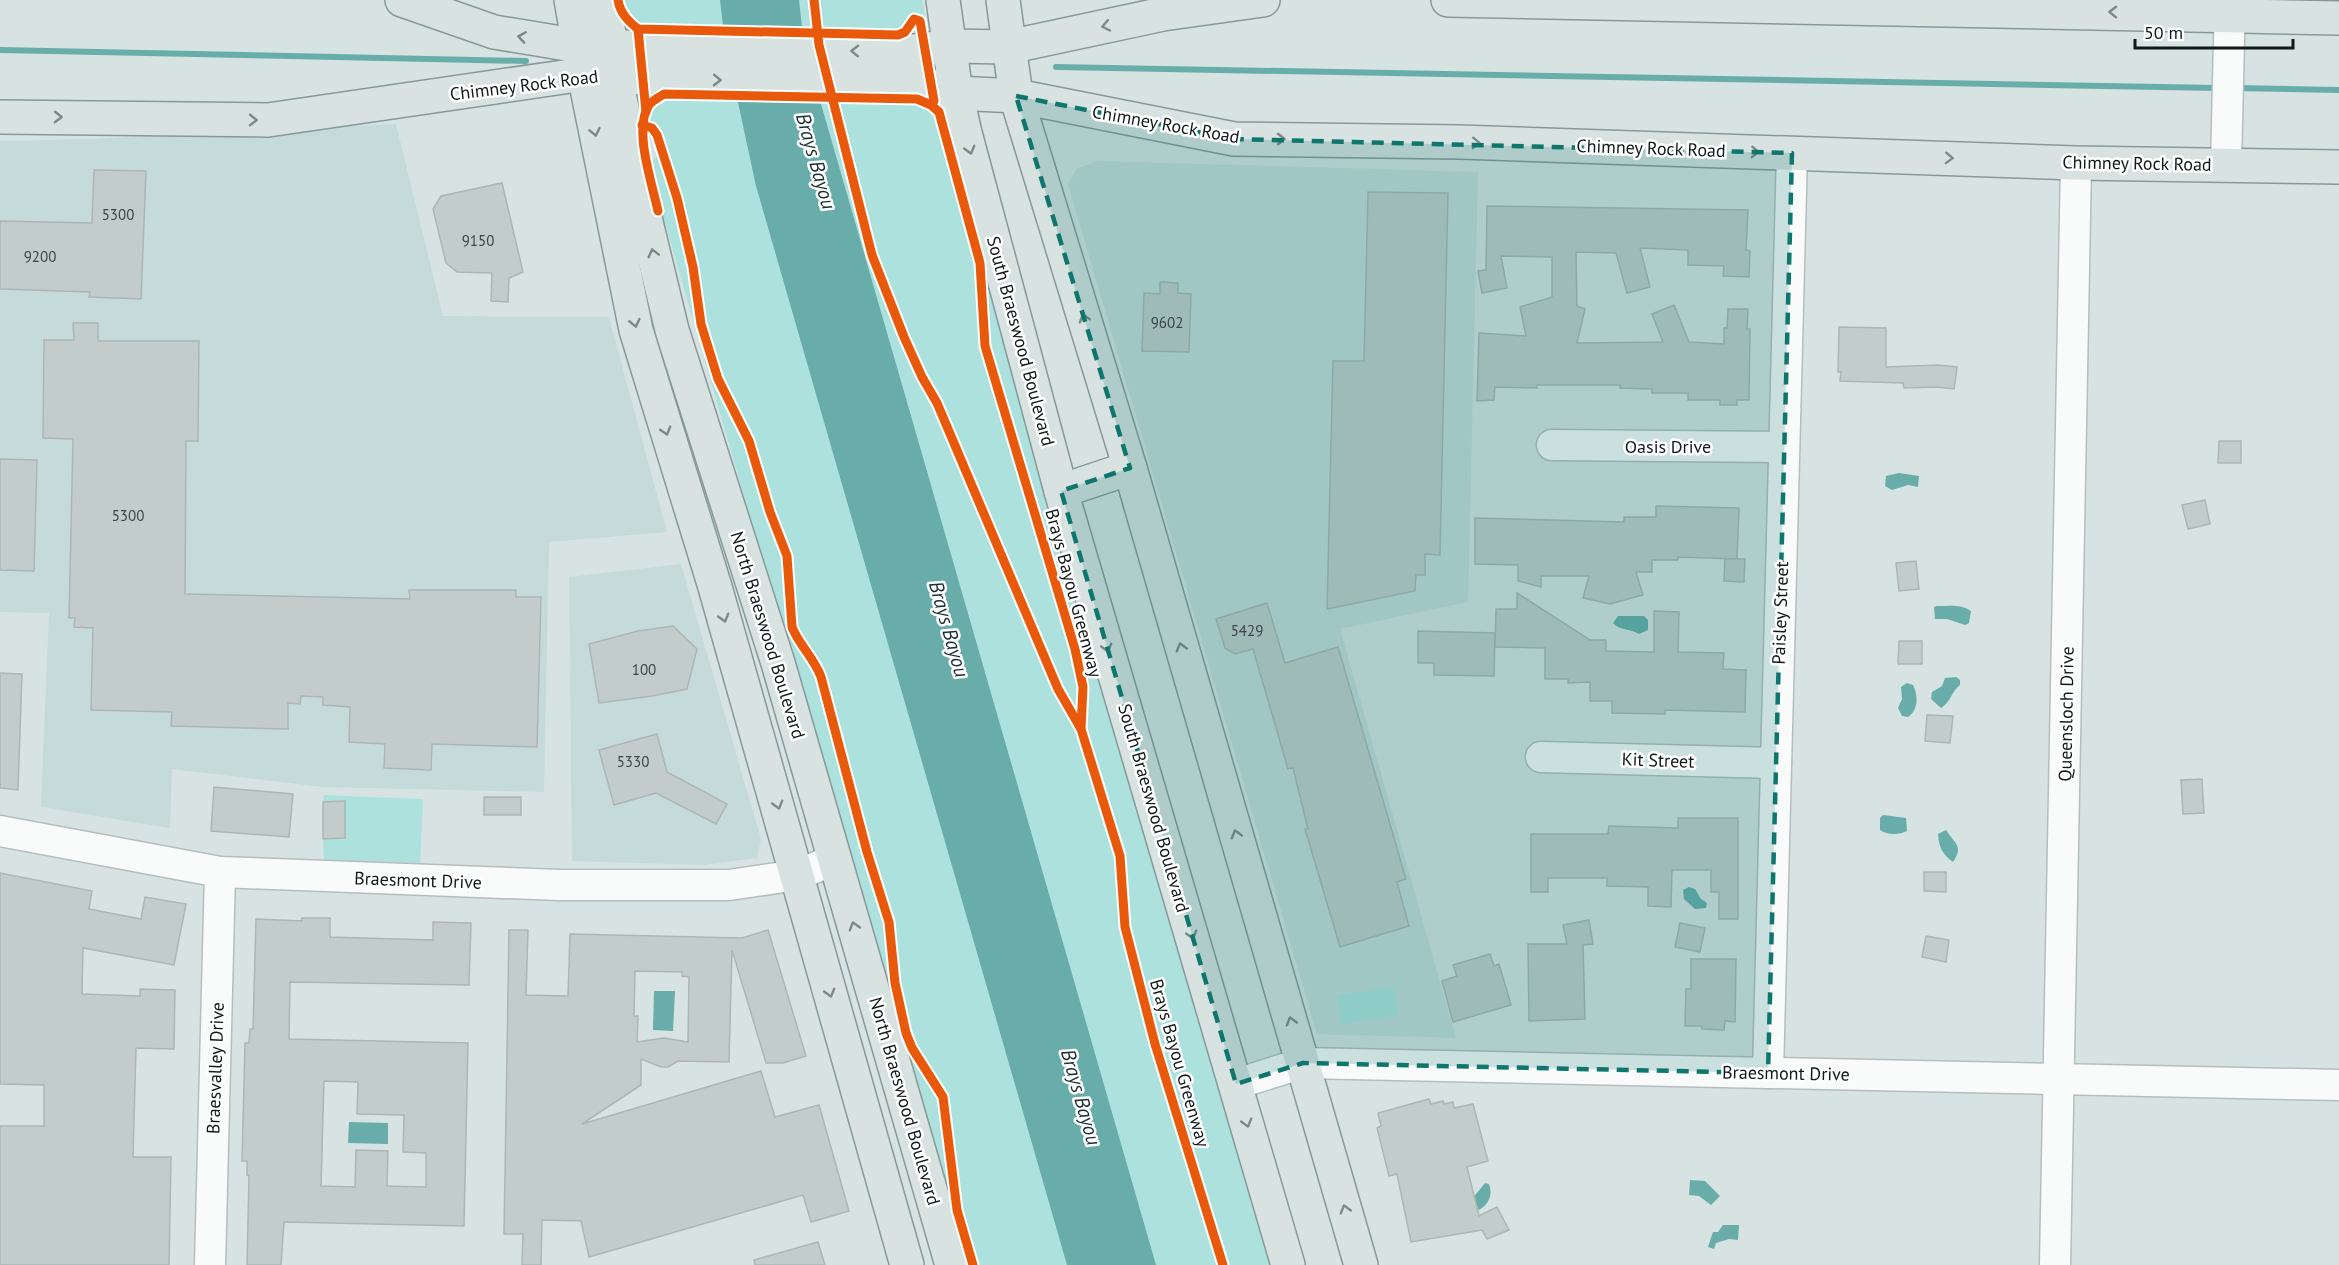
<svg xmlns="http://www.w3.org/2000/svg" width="2339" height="1265" viewBox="0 0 2339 1265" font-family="'PT Sans',sans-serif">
  <rect width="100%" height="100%" fill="#d7e3e2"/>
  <g fill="#c5dbd9">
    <path d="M396,124L443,316L609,317L667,532L549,542L544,792L322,787L172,769L170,828L41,807L49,613L0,612V141L89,139Z"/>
    <path d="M1097,161L1478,172L1468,602L1340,629L1456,1038L1317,1034L1068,184L1077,169Z"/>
    <path d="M681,564L761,839L757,858L704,865L572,861L569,577Z"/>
  </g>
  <g fill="#ade1de">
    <path d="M618,0H922L956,168L1273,1265H966L648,164L657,156L637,92Z"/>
    <path d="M324,795L423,799L420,866L324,863L323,839L345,838V802H323Z"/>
    <path d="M1394,987L1398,1015L1341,1024L1337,995Z"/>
  </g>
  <g fill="#68adaa">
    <path d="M720,0H799L804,45L1156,1265H1067L756,186L725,42Z"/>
    <path d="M1899,473L1919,476L1918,487L1908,485L1892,490L1885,486L1886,476Z"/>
    <path d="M1937,606C1950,606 1961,604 1971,611L1969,623L1965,625L1947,619H1935L1934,607Z"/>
    <path d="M1618,616H1644L1648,620V630L1639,634C1630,628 1620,631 1613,623Z"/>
    <path d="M1956,677L1960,680V685C1951,692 1951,702 1941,708L1931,699L1932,692L1942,686L1945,678Z"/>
    <path d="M1907,683L1913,685C1918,695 1919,710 1908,717L1902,716L1898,708L1902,699L1901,687Z"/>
    <path d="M1883,815L1906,818L1907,831C1899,835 1887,835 1880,830V818Z"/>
    <path d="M1946,830C1955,844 1964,846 1953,862C1942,854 1939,847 1938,834Z"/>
    <path d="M1689,887L1695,889L1701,899L1707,903L1706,908L1695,909L1684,899L1683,890Z"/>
    <path d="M654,991H675L673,1031L653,1030Z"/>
    <path d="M349,1122L388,1123V1144L348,1143Z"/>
    <path d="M1690,1180L1705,1181L1720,1196L1711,1205L1699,1196L1689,1195Z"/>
    <path d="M1485,1183L1489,1184C1493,1195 1489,1204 1479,1210L1472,1199Z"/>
    <path d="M1723,1225H1739L1738,1240L1729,1239L1716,1243L1714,1249L1708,1247L1713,1232H1718Z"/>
  </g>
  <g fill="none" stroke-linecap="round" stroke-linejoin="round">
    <g stroke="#68adaa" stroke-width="6">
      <path d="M0,50L526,61"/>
      <path d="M1056,67L2218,88"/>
      <path d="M2235,88L2339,90"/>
    </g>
  </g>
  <g fill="#c2cccb" stroke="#adb6b5" stroke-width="1.5" fill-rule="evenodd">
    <path d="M94,170L146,171L141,299L89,297L90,292L0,289V221L92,223Z"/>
    <path d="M502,183L523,272L509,278L508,302L491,301L492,273L457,272L446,263L433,209L441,196Z"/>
    <path d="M1368,192L1448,193L1440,555L1425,554V575H1416L1415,591L1327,609L1333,361H1364Z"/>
    <path d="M1487,206L1748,210L1746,250L1750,251L1749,277L1723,276L1724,266L1688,265V250L1640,248L1650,287L1627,293L1616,253L1576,252L1577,306L1585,309L1577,343L1663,342L1652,314L1674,305L1689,342L1724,344V328H1727L1728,309H1748L1747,329H1750L1749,400H1737V405H1720V400H1688V393H1652V389L1620,388V385H1537V388L1495,387L1494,400L1477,401L1479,333L1526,336L1520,307L1552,297V257L1501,256L1507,288L1482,293L1478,271L1486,270Z"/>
    <path d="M1160,282L1178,283V293L1191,294L1189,352L1142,351L1144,293L1160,294Z"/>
    <path d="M73,323H98V341H199L198,441H186L185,594L410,599L409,590H516V597H541L537,747L432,744L431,770L384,768L385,744L349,742L350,707L323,705V697L301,696L300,704L288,703V729L171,726L172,712L91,710L93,628L74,627L75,618H69L73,439L43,438L44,340H74Z"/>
    <path d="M1839,327L1886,328V367L1938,365L1957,367L1954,389L1937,387L1904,388L1903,383L1840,381L1841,372H1838Z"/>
    <path d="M2219,441H2241V463H2218Z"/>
    <path d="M0,459L37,460L34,571L0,570Z"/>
    <path d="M2205,500L2210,524L2188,529L2182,505Z"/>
    <path d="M1656,506L1739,508L1737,559L1678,557V560H1652V572H1636L1643,595L1610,604L1583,598L1589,576H1541V587L1518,581V565L1475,564V518L1624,522V517H1656Z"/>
    <path d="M1725,559H1745L1744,582L1724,581Z"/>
    <path d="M1916,561L1919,589L1899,591L1896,563Z"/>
    <path d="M1517,593L1590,640H1606V651L1654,652V611L1679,612L1678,652L1724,653L1723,669L1746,670L1745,712L1665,710V714L1612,713V701H1590V682L1568,683V679H1545V648L1495,647L1496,609H1517Z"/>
    <path d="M1267,603L1285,663L1338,647L1406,879L1397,882L1409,926L1340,947L1305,829H1308L1293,768L1288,769L1253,649L1235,654L1225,648L1216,619Z"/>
    <path d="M673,626L697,649L687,689L652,696L599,703L589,644L638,631Z"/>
    <path d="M1418,631L1495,633L1494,676L1434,675V663H1418Z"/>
    <path d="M1899,641H1922V664H1898Z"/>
    <path d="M0,673L22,674L18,790L0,788Z"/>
    <path d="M1927,715L1953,716L1950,743L1925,741Z"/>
    <path d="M657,734L667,772L727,804L716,824L656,793L614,805L599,750Z"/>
    <path d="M2202,779L2204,813L2183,814L2181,780Z"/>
    <path d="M214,787L293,794L289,837L211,831Z"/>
    <rect x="484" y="797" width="37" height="18"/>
    <path d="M345,801V838L323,839V802Z"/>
    <path d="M1678,818H1738V919H1719V892H1711V870H1672L1671,907L1648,906V887L1607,886V878H1548V892H1531V834H1608L1609,826L1678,828Z"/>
    <path d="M1924,872H1946V892L1924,891Z"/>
    <path d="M0,873L92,891L89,909L141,919L145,897L186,904L174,965L83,948L82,994L140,996V989L175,990L174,1049L136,1048L133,1157H171L169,1265H0V1126H44V1085L0,1084Z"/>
    <path d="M302,918H330V937L433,940V922L471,923L469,985L290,982L289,1039L468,1043L464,1226L284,1222L281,1265H247L249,1176L247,1175V1161H242L245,1043H249L250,1029H253L256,919L302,921ZM324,1081L358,1082L357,1114L404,1115L403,1152L426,1153V1187L387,1186L388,1151L356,1150L355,1187L321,1186Z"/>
    <path d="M1589,920L1593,944L1583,945L1585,1019L1529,1021L1528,944H1567L1563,925Z"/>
    <path d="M1680,923L1705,928L1700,952L1675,947Z"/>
    <path d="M509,930H528L526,995L568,996L570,934L742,938L768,930L806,1056L783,1063H766L732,950L729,1062L678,1061L668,1067H661L641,1059V1085L582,1124L761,1071L775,1117L819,1105L849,1211L811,1222L803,1195L589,1257L581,1221L542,1220L541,1265H522L523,1234H504ZM635,971L682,972V976L689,977L688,1042L664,1038L637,1042L638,1016H634Z"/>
    <path d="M1926,936L1949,940L1946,962L1922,957Z"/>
    <path d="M1490,954L1494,966L1499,964L1511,1005L1453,1022L1442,981L1457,976L1453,965Z"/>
    <path d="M1691,959H1736L1735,1022L1725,1021L1724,1030L1702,1029V1026H1685L1686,989H1691Z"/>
    <path d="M1429,1099L1431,1104L1443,1101L1444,1104L1453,1102L1454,1108L1473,1104L1488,1161L1467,1167L1479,1216L1497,1207L1509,1230L1487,1239L1482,1230L1411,1242L1397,1174L1389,1176L1377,1128L1381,1126L1378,1113Z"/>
    <path d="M818,1242L825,1265H755L754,1260Z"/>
  </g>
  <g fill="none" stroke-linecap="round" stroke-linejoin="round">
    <g stroke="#b5bebe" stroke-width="33">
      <g id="minor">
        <path d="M2226,164L2230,0"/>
        <path d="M1552,445L1784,447"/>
        <path d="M1541,757L1776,763"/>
        <path d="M0,831L220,872L559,885H729L798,875L835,859"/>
        <path d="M1768,1073L1792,153"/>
        <path d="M1236,1084L1303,1063L2339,1085"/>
        <path d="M210,1265L220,872"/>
        <path d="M2055,1265L2076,163"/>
      </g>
    </g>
    <g stroke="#869998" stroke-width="36">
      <g id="major">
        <path d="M402,0L494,32L579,46H610L657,49L914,51L950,46L1008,47L1163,14L1263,0"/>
        <path d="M571,0L584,74L636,330L715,587L907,1265"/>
        <path d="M604,0L615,75L647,226L672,330L778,663L952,1265"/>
        <path d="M943,0L956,93L965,133L1061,491L1288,1265"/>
        <path d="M1003,0L1016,96L1130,468L1361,1265"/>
        <path d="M1448,0L2339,18"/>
        <path d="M0,117L268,120L584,74L659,79L917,82L956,93L1016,96L1234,139L1459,142L2076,163L2339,167"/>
        <path d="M1061,491L1130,468"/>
      </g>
    </g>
    <use href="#minor" stroke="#f9fbfb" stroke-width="30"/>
    <use href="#major" stroke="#d8e2e1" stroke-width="33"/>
    <g stroke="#fff" stroke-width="13">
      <g id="cycleway">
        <path d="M618,0C620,13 628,21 638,29L898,35L905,32L914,19L920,21L934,101L931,105"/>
        <path d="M814,0L819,45L872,255L904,337L922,377L937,403L1058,689L1081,729"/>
        <path d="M638,29L646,112"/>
        <path d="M642,125L652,128L657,135L677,198L693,267L701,324L718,379L749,441L770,512L787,556L792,627C799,645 814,658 821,677L867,852L889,922L895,983L906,1033L912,1048L943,1097L957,1210L973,1265"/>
        <path d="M658,211C652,183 633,129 649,105C653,100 660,97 664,94L917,99L931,105L939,112L980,263L985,346L1075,649L1083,687L1081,729L1120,856L1125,927L1155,1044L1223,1265"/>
      </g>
    </g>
    <use href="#cycleway" stroke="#e8590c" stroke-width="9"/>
  </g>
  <defs><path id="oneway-chevron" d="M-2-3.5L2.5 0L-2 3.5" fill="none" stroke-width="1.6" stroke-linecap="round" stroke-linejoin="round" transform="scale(1.5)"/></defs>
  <g stroke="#7e8887">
    <use href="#oneway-chevron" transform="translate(2113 12) rotate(-179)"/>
    <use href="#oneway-chevron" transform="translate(1106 26) rotate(168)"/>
    <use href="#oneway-chevron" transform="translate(522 37) rotate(-171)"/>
    <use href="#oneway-chevron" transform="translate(855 51) rotate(-179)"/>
    <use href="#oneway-chevron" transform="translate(717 80) rotate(1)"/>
    <use href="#oneway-chevron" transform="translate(58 117) rotate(1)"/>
    <use href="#oneway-chevron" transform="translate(253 120) rotate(1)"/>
    <use href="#oneway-chevron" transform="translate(595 132) rotate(78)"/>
    <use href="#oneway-chevron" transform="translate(1281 139)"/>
    <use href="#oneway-chevron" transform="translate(1476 143) rotate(2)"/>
    <use href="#oneway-chevron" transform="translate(970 150) rotate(75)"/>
    <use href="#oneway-chevron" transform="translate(1755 152) rotate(2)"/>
    <use href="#oneway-chevron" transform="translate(1949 158) rotate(2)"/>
    <use href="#oneway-chevron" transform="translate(653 253) rotate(-104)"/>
    <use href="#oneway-chevron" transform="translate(1084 318) rotate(-107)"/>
    <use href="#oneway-chevron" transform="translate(635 323) rotate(77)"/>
    <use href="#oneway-chevron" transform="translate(666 431) rotate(73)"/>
    <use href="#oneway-chevron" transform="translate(724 618) rotate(74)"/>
    <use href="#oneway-chevron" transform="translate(1181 647) rotate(-106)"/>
    <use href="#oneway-chevron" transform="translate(1107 648) rotate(74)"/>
    <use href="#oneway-chevron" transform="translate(778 805) rotate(74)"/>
    <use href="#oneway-chevron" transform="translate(1236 834) rotate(-106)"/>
    <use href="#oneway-chevron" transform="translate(854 926) rotate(-106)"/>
    <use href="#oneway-chevron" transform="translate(1192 935) rotate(74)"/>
    <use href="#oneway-chevron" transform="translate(830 993) rotate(74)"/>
    <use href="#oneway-chevron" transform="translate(1291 1021) rotate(-106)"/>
    <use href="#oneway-chevron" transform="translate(1247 1123) rotate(74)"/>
    <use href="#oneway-chevron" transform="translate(1345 1209) rotate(-106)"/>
  </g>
  <path fill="#0f766e" fill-opacity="0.2" stroke="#0f766e" stroke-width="4.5" stroke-dasharray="12 8" stroke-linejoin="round" d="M1016,96L1234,139L1792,153L1768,1073L1303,1063L1236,1084L1061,491L1130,468Z"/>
  <g text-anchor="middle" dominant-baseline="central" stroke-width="5" stroke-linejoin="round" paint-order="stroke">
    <g font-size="15" fill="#3d4645">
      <text x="118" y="214">5300</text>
      <text x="478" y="240">9150</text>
      <text x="40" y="256">9200</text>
      <text x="1167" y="322">9602</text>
      <text x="128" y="515">5300</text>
      <text x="1247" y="630">5429</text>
      <text x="644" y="669">100</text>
      <text x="633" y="761">5330</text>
    </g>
    <g font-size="18" fill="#111918" stroke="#fff">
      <text transform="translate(524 85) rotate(-7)">Chimney Rock Road</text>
      <text transform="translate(1166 124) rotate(10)">Chimney Rock Road</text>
      <text transform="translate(1651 148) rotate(2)">Chimney Rock Road</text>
      <text transform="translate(2137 163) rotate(1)">Chimney Rock Road</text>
      <text transform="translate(1021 341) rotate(75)">South Braeswood Boulevard</text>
      <text x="1668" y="446">Oasis Drive</text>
      <text transform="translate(1074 593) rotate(75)">Brays Bayou Greenway</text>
      <text transform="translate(1780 613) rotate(-88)">Paisley Street</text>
      <text transform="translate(768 635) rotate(73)">North Braeswood Boulevard</text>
      <text transform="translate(2066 714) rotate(-89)">Queensloch Drive</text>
      <text transform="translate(1658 760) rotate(2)">Kit Street</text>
      <text transform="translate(1154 808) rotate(74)">South Braeswood Boulevard</text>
      <text transform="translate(418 880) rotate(2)">Braesmont Drive</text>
      <text transform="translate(1180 1063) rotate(74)">Brays Bayou Greenway</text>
      <text transform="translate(215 1068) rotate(-88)">Braesvalley Drive</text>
      <text transform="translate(1786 1073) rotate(1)">Braesmont Drive</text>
      <text transform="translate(905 1101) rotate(74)">North Braeswood Boulevard</text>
    </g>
    <g font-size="20" font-style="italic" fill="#1a2f2e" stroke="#fff">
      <text transform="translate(816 161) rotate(74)">Brays Bayou</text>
      <text transform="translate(949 629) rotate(74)">Brays Bayou</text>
      <text transform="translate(1081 1097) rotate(74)">Brays Bayou</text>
    </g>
  </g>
  <path d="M2135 39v9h158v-9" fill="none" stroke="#111918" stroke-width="3"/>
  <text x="2144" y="39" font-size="18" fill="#111918" stroke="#ffffff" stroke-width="4.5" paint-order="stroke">50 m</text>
</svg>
